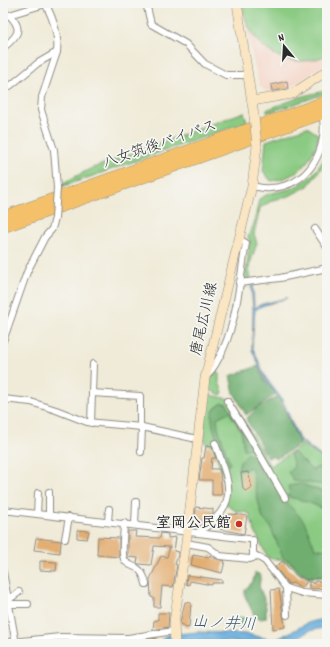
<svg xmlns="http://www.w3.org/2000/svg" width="330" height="647" viewBox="0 0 330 647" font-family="Dekko,'Klee One',sans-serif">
  <rect width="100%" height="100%" fill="#f6f6f2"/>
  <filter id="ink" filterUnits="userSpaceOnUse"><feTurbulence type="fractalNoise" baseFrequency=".025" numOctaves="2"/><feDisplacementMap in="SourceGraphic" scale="8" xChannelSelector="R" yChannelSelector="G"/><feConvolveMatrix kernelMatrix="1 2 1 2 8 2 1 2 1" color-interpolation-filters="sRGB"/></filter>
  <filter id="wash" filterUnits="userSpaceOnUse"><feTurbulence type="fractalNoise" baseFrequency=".012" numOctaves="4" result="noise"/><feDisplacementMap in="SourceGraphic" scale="16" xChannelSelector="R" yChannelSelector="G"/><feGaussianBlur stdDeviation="0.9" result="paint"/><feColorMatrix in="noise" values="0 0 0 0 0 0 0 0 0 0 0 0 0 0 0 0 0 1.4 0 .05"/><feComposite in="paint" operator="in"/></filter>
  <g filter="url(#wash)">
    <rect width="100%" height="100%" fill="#f0ebd8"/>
    <path fill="#f5d2c2" d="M241,3H327V63L288,89L274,92L265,91L260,86L254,64Z"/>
    <g fill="#8aca82" stroke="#5a7a56">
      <path d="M242,3H327V55C285,74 247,46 242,3Z"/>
      <path d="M324,91L326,93L324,94L268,113L266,110L303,96Z"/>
      <path d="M244,112L247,122L61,187V184L90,169Z"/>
      <path d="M307,127L319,135C313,161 298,178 271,181L263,171L266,141Z"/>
      <path d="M327,151L326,162L308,186L289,196L273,200L260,208L254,234L257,243L249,267L251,280L245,278L250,241L248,237L254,224L259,199C269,193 271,193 282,191C303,187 320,171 327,151Z"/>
      <path d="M216,370L219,374V382L223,393L221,395L208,389L210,375Z"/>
      <path d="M206,394L229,399L233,403L270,466L302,445L327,461V577L308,578L299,573L291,564L282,560L268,558L255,532L249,513L236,511L225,504V481L213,446L205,443L203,417Z"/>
    </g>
    <g fill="#6fae70" stroke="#4d6c4e">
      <path d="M258,366L264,380L276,394L246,415L234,393L230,376Z"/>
      <path d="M278,396L300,444L276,459L272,456L268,458L246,419L257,408Z"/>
      <path d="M222,403H226L253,447L244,450L241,431L229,412L217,418L218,427L230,464L228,466C223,455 210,427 212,414C213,409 218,406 222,403Z"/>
      <path d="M249,452L257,460L285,501L304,521L315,548L327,550V576L308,577L300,572L290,561L283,558L270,526L263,519L257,497L252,470L251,467L244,470L238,469L240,461Z"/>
      <path d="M294,452L312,470L319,467L327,470L326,485L294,481L288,472L294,467L290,454Z"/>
      <path d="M301,484L321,491L327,497V513C316,503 300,500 286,496L290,494L288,486Z"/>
      <path d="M255,573L259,574C262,579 258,584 260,589C265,600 267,606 266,618L261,619L254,615L245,596V590L253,581Z"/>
      <path d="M235,617L248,618L251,628L232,626L230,624V620Z"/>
    </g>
    <g fill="#67aede" stroke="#496c84">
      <path d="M251,284H253L254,308L262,304L287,298L262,306L255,310L252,346L266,378L282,399L299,439L327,461L298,440L283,403L265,379L252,350L253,310Z"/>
      <path d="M327,618V627L309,631L287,644L208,641L157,644L166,635L198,632L246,634L270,639H277L310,622Z"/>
    </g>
    <g id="blocks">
      <g fill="#e3ae72">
        <path d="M287,81L288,89L272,91L271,85Z"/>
        <path d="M206,446L212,447L216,458H212L211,469H219L220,472L222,495H212V480H199L202,458H204Z"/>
        <path d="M248,472L252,488L245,491L243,489L241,473Z"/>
        <path d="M196,507L213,509V514L208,515L207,520H202V524L197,528H194Z"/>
        <path d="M232,514L247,516L244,534L220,529L221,519L225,515Z"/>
        <path d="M77,530L89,531L87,539L77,538Z"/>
        <path d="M128,531H136L135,537L160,538L161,533L168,534V538L176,537L174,551L179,552L175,564L177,565L173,587L162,586L160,607H154V598L151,597L150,579L161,556L167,557L170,547L154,546L151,565L139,564L137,563L138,558L128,557Z"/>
        <path d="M98,537L119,538V557L97,555Z"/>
        <path d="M36,538L61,541L60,553L34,550Z"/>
        <path d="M193,555L209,558L210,555L214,558L225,561L222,573L191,565Z"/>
        <path d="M40,561L57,562L56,571L40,570Z"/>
        <path d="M283,561L291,571L300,578L301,576L308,580L302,588L294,583L289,584L275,567Z"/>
        <path d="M187,575L222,580V583H212V585L190,581L189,585L186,584Z"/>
        <path d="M309,581L315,584V581L327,582V588L309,589Z"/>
        <path d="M279,589L285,627L273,629L271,590Z"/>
        <path d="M185,602L191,603L189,628L184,627V625H181L180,623Z"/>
        <path d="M158,613H169L168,627L153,630L154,621L158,620Z"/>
        <path d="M155,638L157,644H137L147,640Z"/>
      </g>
    </g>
  </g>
  <g filter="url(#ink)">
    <use href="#blocks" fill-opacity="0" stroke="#8e8b82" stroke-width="1"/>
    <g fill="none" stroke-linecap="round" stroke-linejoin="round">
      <g stroke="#8e8b82" stroke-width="8">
        <g id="street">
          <path d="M146,3L151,24L186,44L205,64L226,75H248"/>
          <path d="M9,15L42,5"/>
          <path d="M3,16L9,15C25,30 16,37 3,48"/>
          <path d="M3,87L10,86L38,63L57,52C59,35 53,18 45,3"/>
          <path d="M252,186C258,187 264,189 270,188C309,187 330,148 322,112"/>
          <path d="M57,188L54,150L41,110L42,97L57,52"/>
          <path d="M315,229L327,247"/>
          <path d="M239,283L280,278L327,268"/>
          <path d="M3,341L27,272L45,237L52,229L55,218"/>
          <path d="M208,375C237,338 238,289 246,243L239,239"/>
          <path d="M92,393L140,396V427"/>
          <path d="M3,399L31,402L56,410L87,422L142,427L197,439"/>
          <path d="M227,401L249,436L285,498"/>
          <path d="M91,423L93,364"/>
          <path d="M141,452L142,427"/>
          <path d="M49,492V515"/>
          <path d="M3,510L198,533C241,503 230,485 215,443"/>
          <path d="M37,514L38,493"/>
          <path d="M108,522L109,509"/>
          <path d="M124,523C124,532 121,552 124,559C129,570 141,561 146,584"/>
          <path d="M135,525L136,502"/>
          <path d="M198,533L248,539"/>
          <path d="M65,539L69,517"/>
          <path d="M186,543L208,547L220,556L250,559L253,558V540"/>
          <path d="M253,554L265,561L286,588L302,593L327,595"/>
          <path d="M3,572L16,644"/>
          <path d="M286,588L287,615"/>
          <path d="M7,601L19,592"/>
          <path d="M8,604H28"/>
          <path d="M3,643L60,637L128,638L174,631"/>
        </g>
      </g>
      <g stroke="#8e8b82" stroke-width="10">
        <g id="secondary">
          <path d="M237,3L254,116"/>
          <path d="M252,101L292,94L327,71"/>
          <path d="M175,644L174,622L186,543L205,378L252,186L257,146"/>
        </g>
      </g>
      <g stroke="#8e8b82" stroke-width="12">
        <g id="highway">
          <path d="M3,217L327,101"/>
          <path d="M3,227L327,112"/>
        </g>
      </g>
      <use href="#street" stroke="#fff" stroke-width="6"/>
      <use href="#secondary" stroke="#fbe6c4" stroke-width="9"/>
      <use href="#highway" stroke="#f4c16b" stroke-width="11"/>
      <g stroke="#8e8b82" stroke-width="8" stroke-linecap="butt">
        <path id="street-bridge" d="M55,218L57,188"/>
      </g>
      <g stroke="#8e8b82" stroke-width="10" stroke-linecap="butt">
        <path id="secondary-bridge" d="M254,116L257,146"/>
      </g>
      <use href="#street-bridge" stroke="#fff" stroke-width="6"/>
      <use href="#secondary-bridge" stroke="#fbe6c4" stroke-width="9"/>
    </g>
  </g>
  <circle fill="#c8321e" stroke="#f6f6f2" stroke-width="1.5" cx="239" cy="524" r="4"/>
  <g text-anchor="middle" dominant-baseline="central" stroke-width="3.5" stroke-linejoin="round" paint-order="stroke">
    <g font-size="15" fill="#2b2b2b" stroke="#f6f6f2">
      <text transform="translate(160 145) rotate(-19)">八女筑後バイパス</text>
      <text transform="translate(205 319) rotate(-77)">唐尾広川線</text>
    </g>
    <g font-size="15" font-weight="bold" fill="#2b2b2b" stroke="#f6f6f2" text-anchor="end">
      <text x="231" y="524">室岡公民館</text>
    </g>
    <g font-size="16" font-style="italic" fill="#40596a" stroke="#f6f6f2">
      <text transform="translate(224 624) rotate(3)">山ノ井川</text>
    </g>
  </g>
  <rect width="330" height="647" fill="none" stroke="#f6f6f2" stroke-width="16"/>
  <g transform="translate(284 46) rotate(342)" stroke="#f6f6f2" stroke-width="3" paint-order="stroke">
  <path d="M0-3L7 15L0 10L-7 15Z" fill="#2b2b2b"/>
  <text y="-6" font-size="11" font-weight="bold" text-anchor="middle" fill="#2b2b2b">N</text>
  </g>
</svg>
